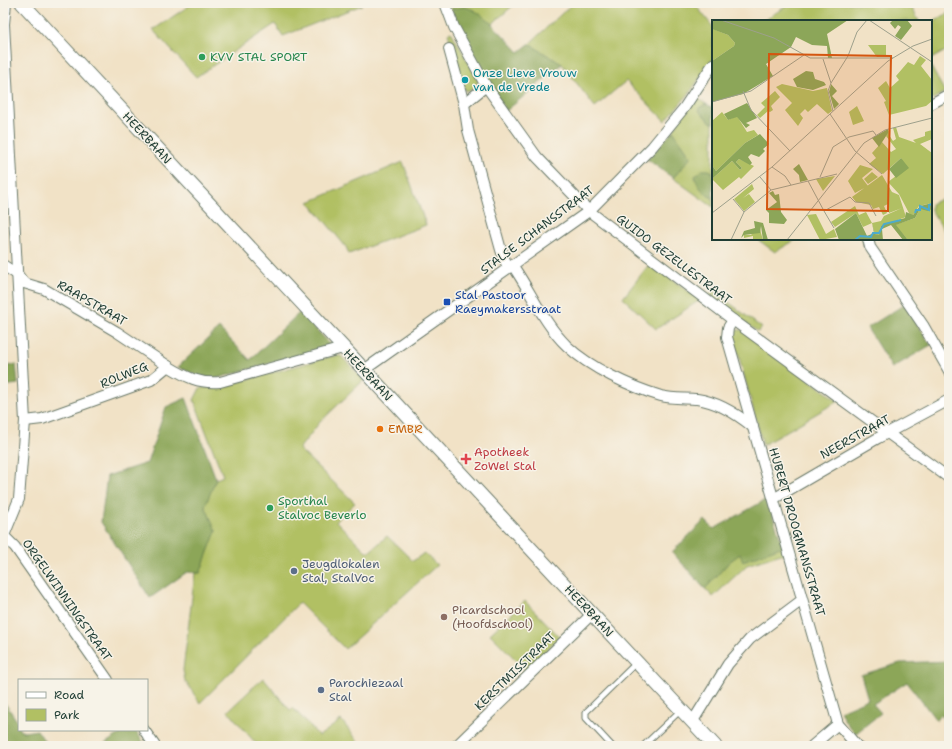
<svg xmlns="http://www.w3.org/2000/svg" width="952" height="749" viewBox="0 0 952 749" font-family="'Shantell Sans',sans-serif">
  <rect width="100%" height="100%" fill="#f7f3e8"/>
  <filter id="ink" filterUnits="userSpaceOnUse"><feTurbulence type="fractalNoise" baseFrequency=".025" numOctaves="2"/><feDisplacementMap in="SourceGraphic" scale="8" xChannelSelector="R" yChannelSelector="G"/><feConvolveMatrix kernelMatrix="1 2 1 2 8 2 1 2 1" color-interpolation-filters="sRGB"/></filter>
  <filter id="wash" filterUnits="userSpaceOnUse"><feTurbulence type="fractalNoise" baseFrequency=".012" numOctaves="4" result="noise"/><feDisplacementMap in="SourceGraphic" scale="16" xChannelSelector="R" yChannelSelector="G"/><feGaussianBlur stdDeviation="0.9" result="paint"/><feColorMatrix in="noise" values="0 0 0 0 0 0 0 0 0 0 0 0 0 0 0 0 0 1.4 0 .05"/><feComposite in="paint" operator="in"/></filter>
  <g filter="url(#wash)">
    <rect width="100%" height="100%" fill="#f1e2c6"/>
    <g fill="#b1c063" stroke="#687e4c">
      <path d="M193,3H361L362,5L283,36L275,24L196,77L153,30Z"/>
      <path d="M458,3H516L492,24L474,10L451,9L449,4Z"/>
      <path d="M573,3H694L713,27V59L688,95L665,121L626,81L595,107L562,64L529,44Z"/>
      <path d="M792,3H909L919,21H762Z"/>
      <path d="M949,13V49L931,59V22Z"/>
      <path d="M450,32L452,33L478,80L477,84L470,91L465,90L461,83L448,33Z"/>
      <path d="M931,67L945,92L931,100Z"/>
      <path d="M695,96L706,104L699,108L700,112L713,124V173L709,170L707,195L713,198V207L673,178L691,157L673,131Z"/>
      <path d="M403,162L426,225L349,254L346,247L309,202Z"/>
      <path d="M949,195V238L931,210V204Z"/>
      <path d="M757,239H797L775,252Z"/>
      <path d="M650,263L700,300L656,329L623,298Z"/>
      <path d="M713,290L762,328L758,332L709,296Z"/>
      <path d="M737,330H742L838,401L763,445L733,335Z"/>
      <path d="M333,356H341L364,380L320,422L299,449L355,503L336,521L368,553L387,536L413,561L424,553L437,565L345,649L299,603L200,703L185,681L183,670L195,573H200L216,531L205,506L216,479L223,476L194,400L200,388L220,387Z"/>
      <path d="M783,546L784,553L747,565L713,597L705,589L729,562L740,553L743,560Z"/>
      <path d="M525,601L560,637L526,670L490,634Z"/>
      <path d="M263,678L290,710L293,708L319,736L341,720L358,741L353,746H258L228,711Z"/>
    </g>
    <g fill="#8ca659" stroke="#567246">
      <path d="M464,7C482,9 506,39 519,52L529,44L562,64L506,111L478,65L451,9Z"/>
      <path d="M706,104L713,108V124L700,112L699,108Z"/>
      <path d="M673,131L691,157L673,178L647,159Z"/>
      <path d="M702,170H709L713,173V198C704,194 697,186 695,176Z"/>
      <path d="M905,304L931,345L892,368L867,328Z"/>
      <path d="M300,312L330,344L328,347L218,378L200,377L178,367L219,328L250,360Z"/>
      <path d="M16,364L18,384L3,386V367Z"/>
      <path d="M186,398L216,479L205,506L216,531L200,573L187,572L150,598L101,522L107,476L147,463L166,407Z"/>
      <path d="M767,499L783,546L743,561L740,554L729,562L705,589L672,552L705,520L714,529Z"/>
      <path d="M949,661V724L941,715L936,720L907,682L873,704L881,713L855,734L845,721L840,711L868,699L861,675L900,663Z"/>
      <path d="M3,700L19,724V730L24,732L37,730L48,746H3Z"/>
      <path d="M126,730H135L146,746H101Z"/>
    </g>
  </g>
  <g filter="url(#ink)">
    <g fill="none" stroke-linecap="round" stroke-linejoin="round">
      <g stroke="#687767" stroke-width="7">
        <g id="service">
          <path d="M612,746L586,718V712L637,662"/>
          <path d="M643,746L681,710"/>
        </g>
      </g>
      <g stroke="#687767" stroke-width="12">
        <g id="minor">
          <path d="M445,3L454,27L486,86L537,157L589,211L733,320L949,478"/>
          <path d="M449,49L464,104"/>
          <path d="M486,86L464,104L468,130L501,250L506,263L513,266C531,292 544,324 567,346C590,368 631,387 661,396C672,399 685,398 697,399C719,402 737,414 753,427"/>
          <path d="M931,104L949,94"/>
          <path d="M868,239L870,247L923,325L949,371"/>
          <path d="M3,265L18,275L24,283L44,289L117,332L168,366"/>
          <path d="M733,320L728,328L727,337L838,724L857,746"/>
          <path d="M364,370L589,211L652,147L684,108L713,64"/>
          <path d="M25,421L42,419L151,380L168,366C186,377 199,384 220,382L343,348"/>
          <path d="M775,498L878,438L949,400"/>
          <path d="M4,536L15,547L108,680"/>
          <path d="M3,538L19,499L25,421L4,24L6,3"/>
          <path d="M693,721L728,664L750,639L802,600"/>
          <path d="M144,730L155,746"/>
          <path d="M456,746L592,614"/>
          <path d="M812,746L838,724"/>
        </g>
      </g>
      <g stroke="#687767" stroke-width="15">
        <path id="tertiary" d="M22,3L715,746"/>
      </g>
      <use href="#service" stroke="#fff" stroke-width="5"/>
      <use href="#minor" stroke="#fff" stroke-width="10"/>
      <use href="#tertiary" stroke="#fff" stroke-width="13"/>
    </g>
  </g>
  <g fill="#2e9e5b" stroke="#f7f3e8" stroke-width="1.5">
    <circle cx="202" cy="57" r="4"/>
    <circle cx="270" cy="508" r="4"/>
  </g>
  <circle fill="#0f9aa8" stroke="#f7f3e8" stroke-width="1.5" cx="465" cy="80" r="4"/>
  <rect fill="#1a4fb4" stroke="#f7f3e8" stroke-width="1.5" x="443" y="298" width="8" height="8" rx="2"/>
  <circle fill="#e8710a" stroke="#f7f3e8" stroke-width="1.5" cx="380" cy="429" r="4"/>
  <path fill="#e0444e" stroke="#f7f3e8" stroke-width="1.5" d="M464 453h4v4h4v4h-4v4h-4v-4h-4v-4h4z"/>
  <g fill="#5c6f8a" stroke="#f7f3e8" stroke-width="1.5">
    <circle cx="294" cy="571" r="4"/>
    <circle cx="321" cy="690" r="4"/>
  </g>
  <circle fill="#8d6e63" stroke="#f7f3e8" stroke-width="1.5" cx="444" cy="617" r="4"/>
  <g text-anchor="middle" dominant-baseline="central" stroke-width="3" stroke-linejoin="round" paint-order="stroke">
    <g font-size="12" fill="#27864d" stroke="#f7f3e8" text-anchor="start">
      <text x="210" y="57">KVV STAL SPORT</text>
      <text x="278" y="501">Sporthal<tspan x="278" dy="14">Stalvoc Beverlo</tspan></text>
    </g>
    <g font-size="12" fill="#0d838f" stroke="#f7f3e8" text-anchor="start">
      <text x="473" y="73">Onze Lieve Vrouw<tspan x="473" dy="14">van de Vrede</tspan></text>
    </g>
    <g font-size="12" fill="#1f3d34" stroke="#f7f3e8">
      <text transform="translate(147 138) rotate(47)">HEERBAAN</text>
      <text transform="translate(537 230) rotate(-37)">STALSE SCHANSSTRAAT</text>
      <text transform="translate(674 259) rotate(37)">GUIDO GEZELLESTRAAT</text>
      <text transform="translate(92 303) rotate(30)">RAAPSTRAAT</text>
      <text transform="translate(124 375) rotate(-22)">ROLWEG</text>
      <text transform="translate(368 375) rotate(47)">HEERBAAN</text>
      <text transform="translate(855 437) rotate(-29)">NEERSTRAAT</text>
      <text transform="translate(797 532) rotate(74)">HUBERT DROOGMANSSTRAAT</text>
      <text transform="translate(67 600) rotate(55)">ORGELWINNINGSTRAAT</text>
      <text transform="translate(589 611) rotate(47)">HEERBAAN</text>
      <text transform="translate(515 671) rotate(-44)">KERSTMISSTRAAT</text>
    </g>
    <g font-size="12" fill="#164399" stroke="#f7f3e8" text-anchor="start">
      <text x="455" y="295">Stal Pastoor<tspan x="455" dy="14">Raeymakersstraat</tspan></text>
    </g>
    <g font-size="12" fill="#c56008" stroke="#f7f3e8" text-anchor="start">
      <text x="388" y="429">EMBR</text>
    </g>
    <g font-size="12" fill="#be3a42" stroke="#f7f3e8" text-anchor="start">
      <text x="474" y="452">Apotheek<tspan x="474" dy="14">ZoWel Stal</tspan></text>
    </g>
    <g font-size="12" fill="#4e5e75" stroke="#f7f3e8" text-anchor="start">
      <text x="302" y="564">Jeugdlokalen<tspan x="302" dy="14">Stal, StalVoc</tspan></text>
      <text x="329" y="683">Parochiezaal<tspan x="329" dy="14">Stal</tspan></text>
    </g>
    <g font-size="12" fill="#785e54" stroke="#f7f3e8" text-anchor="start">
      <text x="452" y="610">Picardschool<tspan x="452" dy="14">(Hoofdschool)</tspan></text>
    </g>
  </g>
  <g transform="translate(712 20)">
    <rect width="220" height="220" fill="#f1e2c6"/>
    <path d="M1,9L16,15L23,23L22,26L0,41ZM156,25H174V36L165,37ZM208,36L214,40L209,46L220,60V81L214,86L177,95L172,82L174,81L166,68L174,61L178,68L187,60L184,56L196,42L202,45ZM70,64L101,71L115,68L120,91L116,94L105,84L96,92L93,89L88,94L91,98L86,106L73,90L80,83L64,67ZM63,71L68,77L59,86L61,90L58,92L56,91L48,98L45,95L53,87L49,83ZM145,86L152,101L141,105L137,92ZM10,92L16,100L25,96L35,112L42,110L46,115L33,123L4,151L0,145V101ZM184,107L187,117L204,123L201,120L213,116V112L220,110V119L208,124L220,133V183L207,186L201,195H198L187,174L176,162L193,149L189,138L171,154L157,144L164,138L160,133L170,122L179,132L184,129L174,116L177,109V115L181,121L184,119L181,108ZM27,139L42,146L29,159L27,157L11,170L0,159L20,141L28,150L30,148L24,142ZM148,145L161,149L150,158L156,166L143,173L136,161ZM160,152L166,157L156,164L152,159ZM170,155L180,172L187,175L194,197L169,206L167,216L163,214L160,203L151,207L144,193L123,207L119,202L143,186L147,195L154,192L160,203L169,201L172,196L190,188L177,193L176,184L172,186L175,193L171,195L167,187L161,189L159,185L144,182L140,177ZM123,156L111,171L104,159ZM40,164L42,169L31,178L37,174L43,182L32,191L22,179ZM208,189H220V220H196L183,205L203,198ZM104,194L114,214L122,209L125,217L108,220L95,195ZM47,206L51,220H41V216L32,218V215H39Z" fill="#b1c063"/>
    <path d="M0,0H136L115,14L120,38H116L115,26L100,25L84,17L79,27L54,44L61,56L31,74L0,82V41L22,26L23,23L16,15L0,9ZM181,0H195L200,6L189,20L183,16L189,7L186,5L183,9L178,3ZM94,51L101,52L103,59L112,62L114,65L101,70L85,67L81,59ZM119,64L125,71L120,76L127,84L122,89L117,72ZM35,83L45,98L34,103L38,105L34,108L25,97L16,100L12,94ZM176,109V113L167,127L160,118ZM48,114L57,124L51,129L53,131L47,137L39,134L36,137L40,143L38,145L27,139L24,142L30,148L28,150L20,141L0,159V145L4,151L33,123ZM189,138L197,148L184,158L177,149ZM87,144L96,160L88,162L87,155L81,149ZM61,171L63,175L67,174L69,192L75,200L72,204L57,203V193L54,190L65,182L57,173ZM220,183V189L216,191L208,189L203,198L184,205L196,220H191L179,205L170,209L171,220H127L123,209L144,193L155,216L162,213L160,203L163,214L167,215L169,206L172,204L193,198L194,192L201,195L208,186ZM42,201L51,203L56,220H51L49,206L48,213L32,215L29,218L32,211L43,208Z" fill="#8ca659"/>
    <path fill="none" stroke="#4dabcc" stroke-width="2" d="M203,193L204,190H208V186L217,190V185L220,184M143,220L148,216L159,217L161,213H167L172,204L189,200"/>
    <path fill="none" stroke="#9da08c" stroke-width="1" d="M9,0L62,18L98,38H181M157,0L220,42M111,39L119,63L116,71L121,91M119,63L136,36L145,12L155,0M31,71L39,90L78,131M0,82L39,71L92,35M118,94L143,131L170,154M60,147L73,156L79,165M48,157L59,170M108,157L121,127L137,117L161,111L164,115M96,161L112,191L138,177L143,182L157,183L164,196M21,179L32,192M112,191L122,208M0,193L60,147L176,41L201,26L220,19M19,220L32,192L59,170L125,154M75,220L152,123L173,110L220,98"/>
    <path fill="#d45610" fill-opacity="0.15" stroke="#d45610" stroke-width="2" d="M57,34L179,36L176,191L55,189Z"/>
    <rect width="220" height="220" fill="none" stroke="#1f3d34" stroke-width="2"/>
  </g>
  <rect width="952" height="749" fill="none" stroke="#f7f3e8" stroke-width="16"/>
  <rect x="18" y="679" width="130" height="52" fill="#f7f3e8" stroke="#a1aaa0"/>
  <rect x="26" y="692" width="20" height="6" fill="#ffffff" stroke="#a1aaa0"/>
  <text x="54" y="699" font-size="12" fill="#1f3d34">Road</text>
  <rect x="26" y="709" width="20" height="12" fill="#b1c063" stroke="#a1aaa0"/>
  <text x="54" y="719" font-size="12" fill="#1f3d34">Park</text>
</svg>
